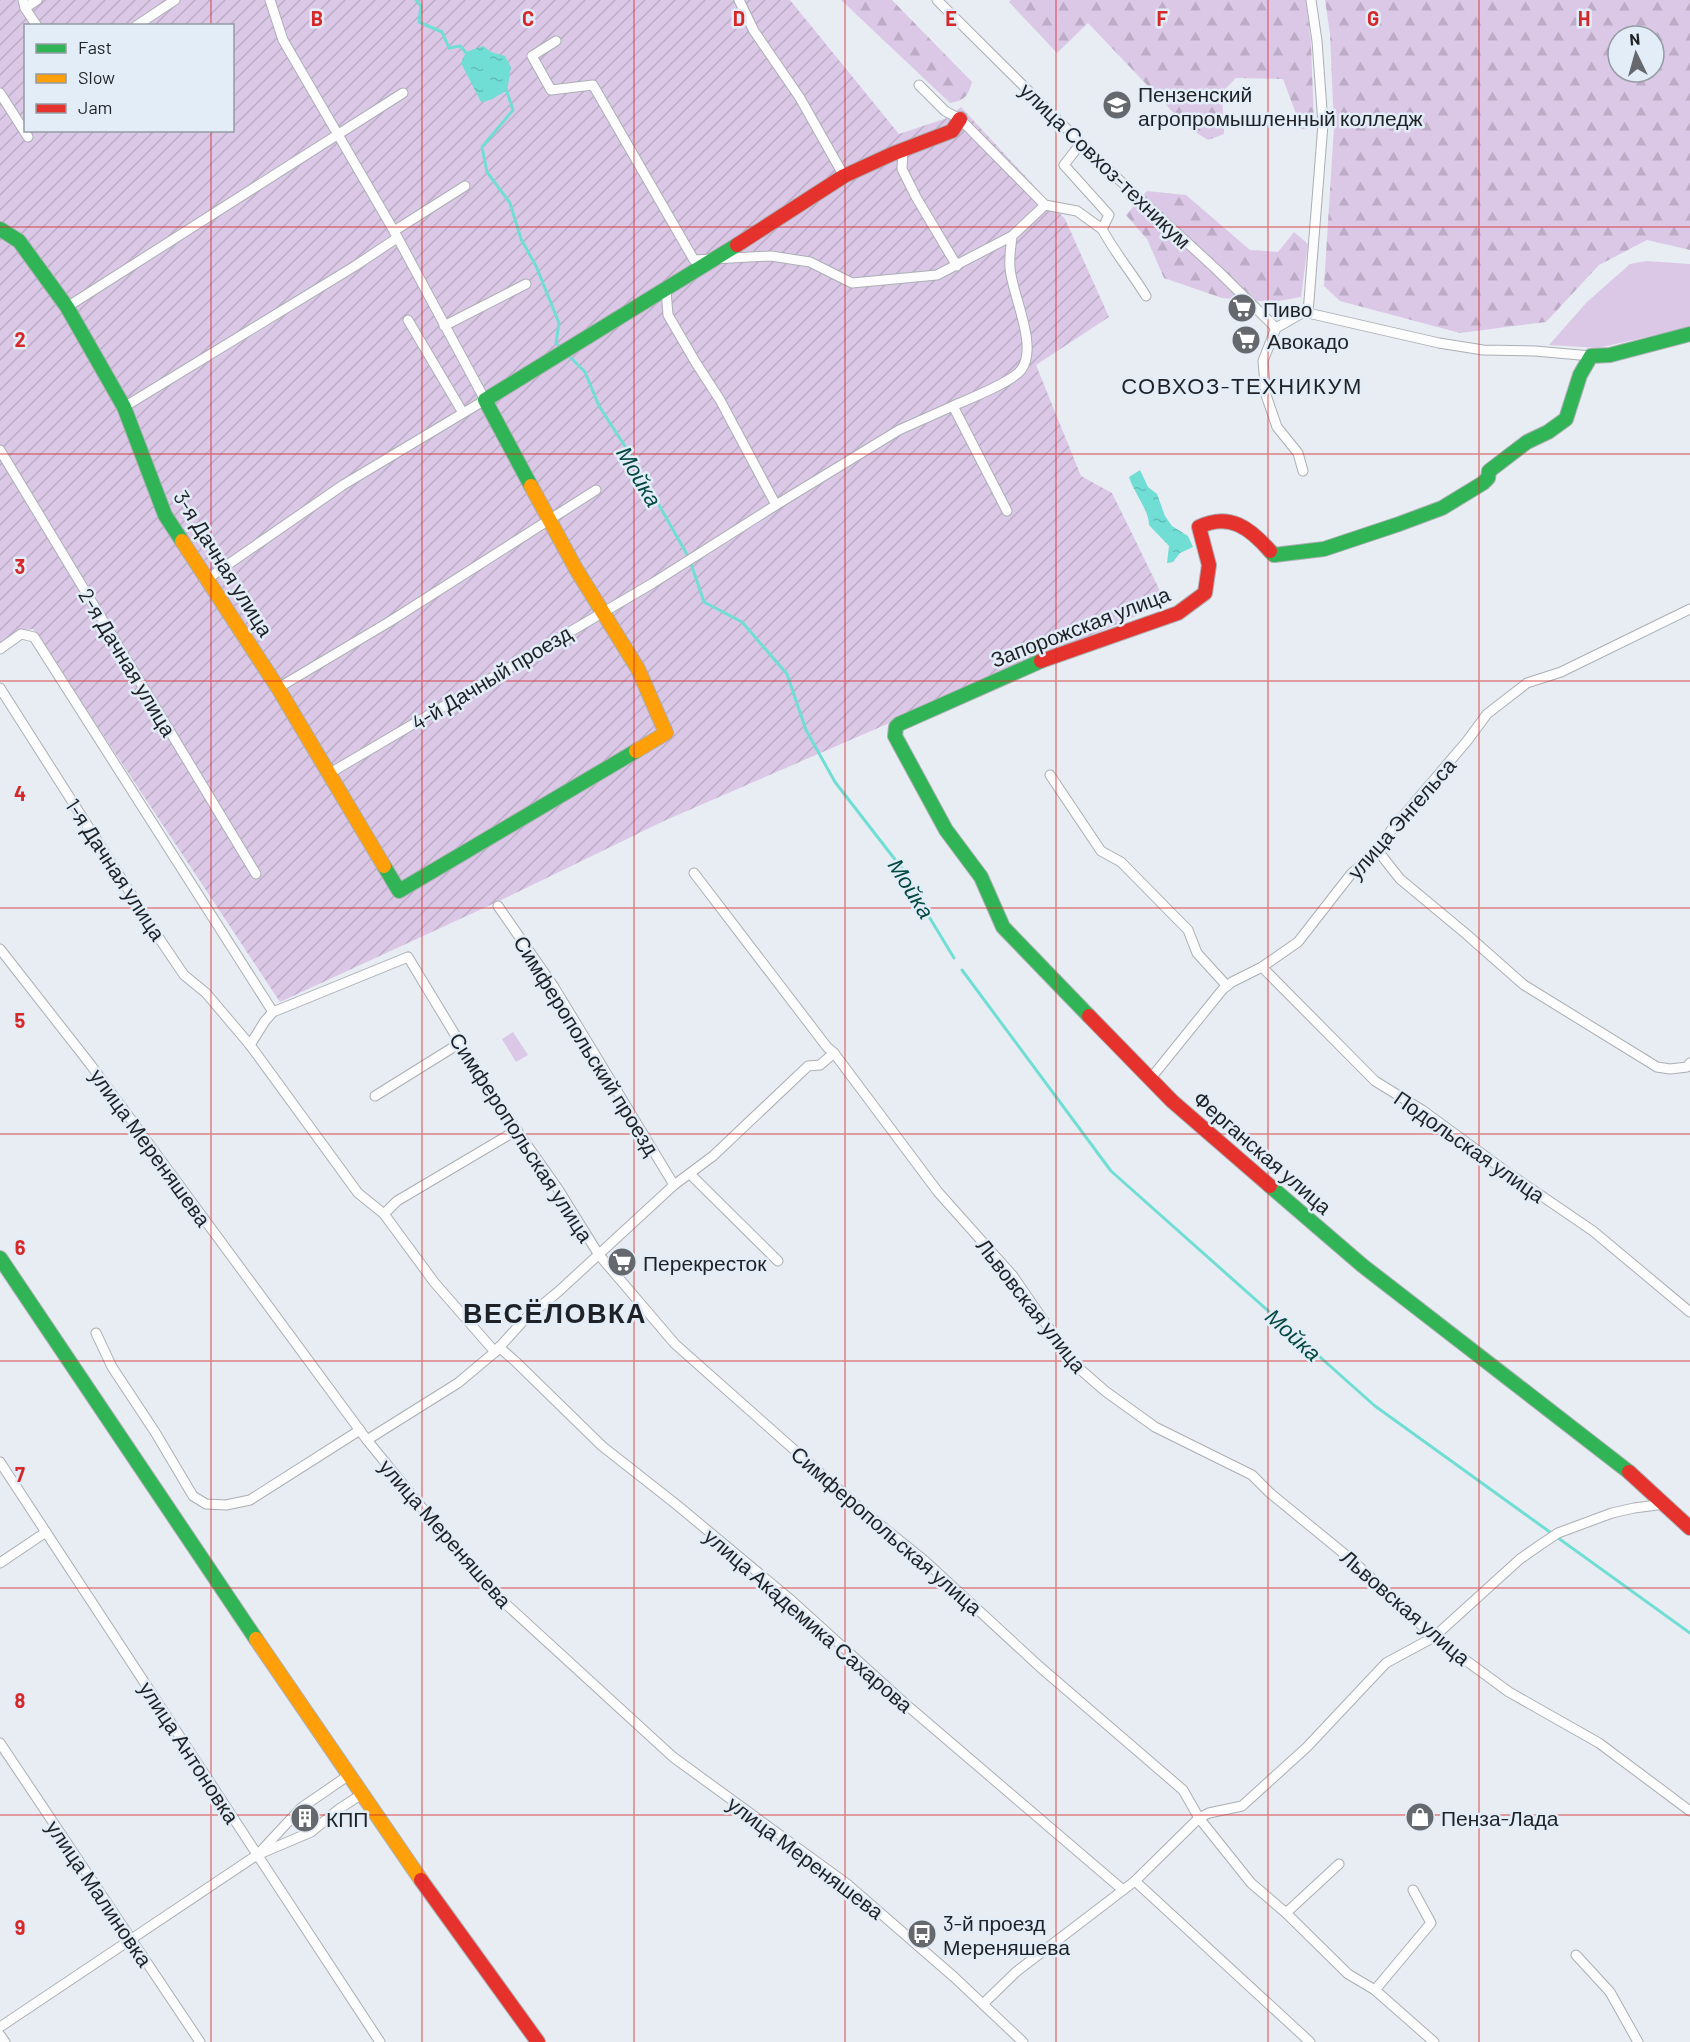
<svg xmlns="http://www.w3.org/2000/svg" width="1690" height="2042" viewBox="0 0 1690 2042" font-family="Barlow,sans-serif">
  <defs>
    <pattern id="forest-firs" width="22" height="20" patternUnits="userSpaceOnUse" patternTransform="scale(1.5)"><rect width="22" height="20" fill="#dbc8e7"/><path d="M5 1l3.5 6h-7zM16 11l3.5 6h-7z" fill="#bcacc6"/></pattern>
    <pattern id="garden-furrows" width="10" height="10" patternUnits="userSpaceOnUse" patternTransform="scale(1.5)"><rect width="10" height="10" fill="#dbc8e7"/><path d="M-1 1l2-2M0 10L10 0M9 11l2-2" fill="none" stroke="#bcacc6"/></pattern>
    <pattern id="water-ripples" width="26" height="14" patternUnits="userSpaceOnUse" patternTransform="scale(1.5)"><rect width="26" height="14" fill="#70ded4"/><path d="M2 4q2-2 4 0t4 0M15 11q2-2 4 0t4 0" fill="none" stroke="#61beb6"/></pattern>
  </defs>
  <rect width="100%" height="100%" fill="#e8edf3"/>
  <g fill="#dbc8e7">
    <path d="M1646,261L1690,264V327L1598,348L1549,345L1587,302L1630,264Z"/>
    <path d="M513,1032L528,1055L516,1062L502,1039Z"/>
  </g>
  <g fill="url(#forest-firs)" fill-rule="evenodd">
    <path d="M841,0H892L972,82C968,96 965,100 950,103Z"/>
    <path d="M1011,0H1306L1311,43L1314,124L1302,130L1283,79L1236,78L1222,92L1224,134L1208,140L1187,127L1088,23L1057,53L1009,2Z"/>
    <path d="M1325,0H1690V250L1647,240L1599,265L1546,322L1460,333L1340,301L1324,286L1334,127L1330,34ZM1618,36H1654V72H1618Z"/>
    <path d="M1147,191L1186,195L1250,250L1278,252L1294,232L1308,244L1301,297L1273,302L1222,298L1164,278L1147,239L1126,215Z"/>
  </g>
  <path fill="url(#garden-furrows)" fill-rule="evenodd" d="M0,0H790L899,134L947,118L961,107L1065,219L1109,317L1036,365L1081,476L1112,493L1166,603L666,820L499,901L280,1002L33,629L19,631L0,643ZM26,26H232V130H26Z"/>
  <g fill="url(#water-ripples)">
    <path d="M483,46L491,52L505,56L511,67L507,91C497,95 492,101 481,102L461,63L466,52Z"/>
    <path d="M1140,470L1148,487L1157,494L1165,516L1172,526L1188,536L1193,547L1180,553L1173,562L1167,563L1169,546L1149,525C1149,510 1134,493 1129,477Z"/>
  </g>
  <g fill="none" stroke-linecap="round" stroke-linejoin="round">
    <g stroke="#70ded4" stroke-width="3">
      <path d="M416,0L421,6L419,22L442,32L449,48L460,46L468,55"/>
      <path d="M506,89L513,110L482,147L487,172L510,203L521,239L536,266L559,323L556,343L562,349"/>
      <path d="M567,354L585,372L599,406L630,454L689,558L704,602L742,622L787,674L806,730L835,782L907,875L922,905L954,958"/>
      <path d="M962,970L1111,1171L1375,1406L1690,1633"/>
    </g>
    <g stroke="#abafb4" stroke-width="11">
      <g id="street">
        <path d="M23,0L25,8L37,26"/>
        <path d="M739,0L754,31L800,98L844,176"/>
        <path d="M937,0L1102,164L1217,270L1276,328"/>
        <path d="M25,8L37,0"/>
        <path d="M136,26L175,0"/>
        <path d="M556,41L532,56L551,90L593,85L694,260L771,256L810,262L852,283L937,275L1012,236L1045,205"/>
        <path d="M919,85L945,111L960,119L1045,205L1077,211L1102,229"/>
        <path d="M0,93L28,137"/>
        <path d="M1081,143L1064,165L1109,215L1102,229C1115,253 1132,273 1146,296"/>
        <path d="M903,150L902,169L916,197L957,266"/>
        <path d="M394,231L465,186"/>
        <path d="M666,290L668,315L696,363L720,400L776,505L899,430L953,406"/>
        <path d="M67,307L403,93"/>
        <path d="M1308,313L1439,343L1483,350L1535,351L1591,356"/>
        <path d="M408,320L463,413"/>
        <path d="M444,326L526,284"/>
        <path d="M124,407L355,266L397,238"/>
        <path d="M0,450L256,874"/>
        <path d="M1303,471L1298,453L1277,427L1266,395L1263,361L1276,328L1302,313H1308L1323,124L1317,41L1311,0"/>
        <path d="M1007,511L953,406C969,399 1012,382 1021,370C1039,347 1012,295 1010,268C1009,257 1011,246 1012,236"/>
        <path d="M207,579L343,485L485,400L394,231L283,40L270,0"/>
        <path d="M0,649L21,634L34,637L273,1012"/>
        <path d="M0,688L161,941L184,975L206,993L250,1045L358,1193L384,1214L434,1282L495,1352"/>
        <path d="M278,688L389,622L596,490"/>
        <path d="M330,773L653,583L776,505"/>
        <path d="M1050,775L1101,851L1121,862L1188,930L1197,953L1227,986"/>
        <path d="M1378,851L1400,879L1465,933L1524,985L1657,1067L1670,1069L1687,1067L1690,1063"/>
        <path d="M694,873L827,1047L834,1053L938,1192L1013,1276L1073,1363L1105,1391L1155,1427L1252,1475L1270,1493L1353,1561L1434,1637L1509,1692L1599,1743L1690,1811"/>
        <path d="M498,906L554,987L674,1185"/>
        <path d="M0,949L90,1064L367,1440L484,1584L673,1757L847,1884L954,1977L1023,2042"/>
        <path d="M1262,967L1375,1081L1422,1110L1508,1173L1593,1231L1690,1312"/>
        <path d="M250,1045L265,1021L273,1012L408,957L491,1094L558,1189L599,1255L675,1344L862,1510L925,1561L1040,1667L1183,1790L1199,1818L1251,1883L1286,1913L1348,1974L1375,1990L1434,2042"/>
        <path d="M1151,1078L1223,989L1232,982L1262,967L1298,942L1351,874L1378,851L1392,829L1467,741L1487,714L1527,683L1561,672L1690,609"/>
        <path d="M375,1096L460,1043"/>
        <path d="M690,1174L778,1261"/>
        <path d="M384,1214L397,1201L517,1130"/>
        <path d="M96,1333L112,1367L155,1432L193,1496L206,1504L226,1505L250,1500L360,1430"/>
        <path d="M499,1347L516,1362L602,1446L677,1505L791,1600L909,1707L1123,1890"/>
        <path d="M367,1440L458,1383L495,1352L525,1319L559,1291L674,1185L713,1156L808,1066L820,1065L834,1053"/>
        <path d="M0,1462L380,2042"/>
        <path d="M0,1563L46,1532"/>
        <path d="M0,1743L200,2042"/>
        <path d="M261,1851L301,1808L349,1775"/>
        <path d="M1135,1881L1310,2042"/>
        <path d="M1286,1913L1339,1864"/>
        <path d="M1576,1955L1610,1992L1638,2042"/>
        <path d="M1375,1990L1431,1923L1413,1890"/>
        <path d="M983,2004L1016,1972L1135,1881L1199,1818L1209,1813L1242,1806L1307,1747L1386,1663L1434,1637L1520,1559L1540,1545L1558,1533L1612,1513L1634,1508L1665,1504"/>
        <path d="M0,2027L257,1855L311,1832L339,1809L362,1794"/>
        <path d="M0,2035L5,2042"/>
      </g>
    </g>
    <g stroke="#abafb4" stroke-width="16">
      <g id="fast">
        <path d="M0,229L19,241L67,307L124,407L165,515L182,541"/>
        <path d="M531,486L485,400L737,245"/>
        <path d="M1270,551L1274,555L1324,549L1399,524L1442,508L1483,483L1488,478L1489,471L1527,442L1548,432L1566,419L1580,375L1591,356L1610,355L1690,334"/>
        <path d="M1041,661L899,724L896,727L895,736L946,830L981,877L1003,927L1089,1016"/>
        <path d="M384,866L399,891L636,751"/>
        <path d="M1270,1186L1363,1266L1629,1472"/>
        <path d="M0,1258L256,1639"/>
      </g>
    </g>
    <g stroke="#abafb4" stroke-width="16">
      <g id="slow">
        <path d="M531,486L576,569L638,669L666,733L636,751"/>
        <path d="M182,541L278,688L384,866"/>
        <path d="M256,1639L421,1880"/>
      </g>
    </g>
    <g stroke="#abafb4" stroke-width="16">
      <g id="jam">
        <path d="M737,245L844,176L892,154L952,131L960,119"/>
        <path d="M1041,661L1178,613L1205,593L1209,565L1199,527C1229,512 1250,528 1270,551"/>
        <path d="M1089,1016L1172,1101L1270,1186"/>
        <path d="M1629,1472L1690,1528"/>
        <path d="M421,1880L538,2042"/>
      </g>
    </g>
    <use href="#street" stroke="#fcfcfd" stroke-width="9"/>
    <use href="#fast" stroke="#30b455" stroke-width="14"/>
    <use href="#slow" stroke="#ff9f0a" stroke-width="14"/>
    <use href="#jam" stroke="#e5322d" stroke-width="14"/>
  </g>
  <path fill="none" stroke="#d62828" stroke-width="1.5" stroke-opacity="0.55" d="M211,0V26M422,0V2042M634,0V2042M845,0V2042M1056,0V2042M1268,0V2042M1479,0V2042M211,130V2042M0,227H1690M0,454H1690M0,681H1690M0,908H1690M0,1134H1690M0,1361H1690M0,1588H1690M0,1815H1690"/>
  <defs>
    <g id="university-disc" transform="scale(1.5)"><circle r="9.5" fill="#65686d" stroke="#e3edf8"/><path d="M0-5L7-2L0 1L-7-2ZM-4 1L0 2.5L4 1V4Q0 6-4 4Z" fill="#fff"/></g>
    <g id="supermarket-disc" transform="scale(1.5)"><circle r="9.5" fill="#65686d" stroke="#e3edf8"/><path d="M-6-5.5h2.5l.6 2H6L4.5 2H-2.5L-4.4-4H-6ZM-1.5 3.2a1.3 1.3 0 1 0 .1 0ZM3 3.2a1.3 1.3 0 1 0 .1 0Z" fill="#fff"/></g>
    <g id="shop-disc" transform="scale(1.5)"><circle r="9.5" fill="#65686d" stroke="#e3edf8"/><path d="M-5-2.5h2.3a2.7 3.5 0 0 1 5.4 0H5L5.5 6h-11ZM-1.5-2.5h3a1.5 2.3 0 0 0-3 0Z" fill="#fff"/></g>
    <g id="building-disc" transform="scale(1.5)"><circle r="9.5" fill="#65686d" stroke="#e3edf8"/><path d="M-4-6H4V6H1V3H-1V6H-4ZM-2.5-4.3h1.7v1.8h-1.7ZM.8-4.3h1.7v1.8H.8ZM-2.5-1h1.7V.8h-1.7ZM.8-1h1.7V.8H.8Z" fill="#fff"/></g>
    <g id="bus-disc" transform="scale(1.5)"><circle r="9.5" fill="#65686d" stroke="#e3edf8"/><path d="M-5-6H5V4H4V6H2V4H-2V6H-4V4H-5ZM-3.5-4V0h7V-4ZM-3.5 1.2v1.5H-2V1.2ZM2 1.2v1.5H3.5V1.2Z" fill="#fff"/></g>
  </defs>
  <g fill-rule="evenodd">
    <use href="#university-disc" x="1117" y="105"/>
    <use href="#supermarket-disc" x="1242" y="308"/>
    <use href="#supermarket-disc" x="1246" y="340"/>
    <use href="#supermarket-disc" x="622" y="1262"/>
    <use href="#shop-disc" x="1420" y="1817"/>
    <use href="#building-disc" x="305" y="1818"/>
    <use href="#bus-disc" x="922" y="1934"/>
  </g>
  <g text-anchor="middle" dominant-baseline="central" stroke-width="5" stroke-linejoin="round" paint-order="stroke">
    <g font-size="21" fill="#1e2125" stroke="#e3edf8" text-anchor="start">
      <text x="1138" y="93">Пензенский<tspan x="1138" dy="24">агропромышленный колледж</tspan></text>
      <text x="1263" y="308">Пиво</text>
      <text x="1267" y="340">Авокадо</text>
      <text x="643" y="1262">Перекресток</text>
      <text x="1441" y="1817">Пенза-Лада</text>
      <text x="326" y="1818">КПП</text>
      <text x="943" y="1922">3-й проезд<tspan x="943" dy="24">Мереняшева</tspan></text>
    </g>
    <g font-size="21" fill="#1e2125" stroke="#e3edf8">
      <text transform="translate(1106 165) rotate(44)">улица Совхоз-техникум</text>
      <text transform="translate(224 563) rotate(58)">3-я Дачная улица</text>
      <text transform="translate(1080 626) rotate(-21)">Запорожская улица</text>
      <text transform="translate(128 662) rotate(59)">2-я Дачная улица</text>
      <text transform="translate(491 677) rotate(-31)">4-й Дачный проезд</text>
      <text transform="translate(1401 818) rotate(-49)">улица Энгельса</text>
      <text transform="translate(116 869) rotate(57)">1-я Дачная улица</text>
      <text transform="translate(587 1045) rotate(58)">Симферопольский проезд</text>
      <text transform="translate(522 1137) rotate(57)">Симферопольская улица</text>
      <text transform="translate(1470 1146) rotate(35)">Подольская улица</text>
      <text transform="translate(151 1147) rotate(54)">улица Мереняшева</text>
      <text transform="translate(1263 1152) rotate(41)">Ферганская улица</text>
      <text transform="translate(1032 1305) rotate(52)">Львовская улица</text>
      <text transform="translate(887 1530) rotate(41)">Симферопольская улица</text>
      <text transform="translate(446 1533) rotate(49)">улица Мереняшева</text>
      <text transform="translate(1406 1607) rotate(41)">Львовская улица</text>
      <text transform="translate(809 1620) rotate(41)">улица Академика Сахарова</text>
      <text transform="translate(190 1752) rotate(57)">улица Антоновка</text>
      <text transform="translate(806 1857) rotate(37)">улица Мереняшева</text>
      <text transform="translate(100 1893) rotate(56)">улица Малиновка</text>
    </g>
    <g font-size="22" letter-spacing="1.5" fill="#1e2125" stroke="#e3edf8">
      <text x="1242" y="385">СОВХОЗ-ТЕХНИКУМ</text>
    </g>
    <g font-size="22" font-style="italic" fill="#034941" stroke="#e3edf8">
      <text transform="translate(640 476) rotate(59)">Мойка</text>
      <text transform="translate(912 888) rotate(58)">Мойка</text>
      <text transform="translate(1294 1334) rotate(42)">Мойка</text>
    </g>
    <g font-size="27" font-weight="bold" letter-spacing="1.5" fill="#1e2125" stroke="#e3edf8">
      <text x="555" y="1312">ВЕСЁЛОВКА</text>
    </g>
  </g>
  <g font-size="20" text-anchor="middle" font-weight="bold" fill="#d62828" stroke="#e3edf8" stroke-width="5" stroke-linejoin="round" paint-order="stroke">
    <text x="317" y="26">B</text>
    <text x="528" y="26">C</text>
    <text x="739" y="26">D</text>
    <text x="951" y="26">E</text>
    <text x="1162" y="26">F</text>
    <text x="1373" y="26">G</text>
    <text x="1584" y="26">H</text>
    <text x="20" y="347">2</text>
    <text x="20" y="574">3</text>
    <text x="20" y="801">4</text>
    <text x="20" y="1028">5</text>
    <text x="20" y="1255">6</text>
    <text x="20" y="1482">7</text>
    <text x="20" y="1708">8</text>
    <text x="20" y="1935">9</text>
  </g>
  <rect x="24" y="24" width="210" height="108" fill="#e3edf8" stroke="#949ba4" stroke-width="1.5"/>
  <rect x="36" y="44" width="30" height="9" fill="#30b455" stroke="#949ba4" stroke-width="1.5"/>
  <text x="78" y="54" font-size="18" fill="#1e2125">Fast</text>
  <rect x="36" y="74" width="30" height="9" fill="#ff9f0a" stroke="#949ba4" stroke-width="1.5"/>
  <text x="78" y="84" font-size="18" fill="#1e2125">Slow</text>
  <rect x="36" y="104" width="30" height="9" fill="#e5322d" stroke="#949ba4" stroke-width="1.5"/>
  <text x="78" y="114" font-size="18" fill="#1e2125">Jam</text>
  <g transform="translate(1636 54) rotate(355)"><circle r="28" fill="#e3edf8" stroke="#949ba4" stroke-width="1.5"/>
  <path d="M0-4.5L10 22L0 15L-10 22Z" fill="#65686d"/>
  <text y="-9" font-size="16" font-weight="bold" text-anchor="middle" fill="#1e2125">N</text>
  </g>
</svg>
